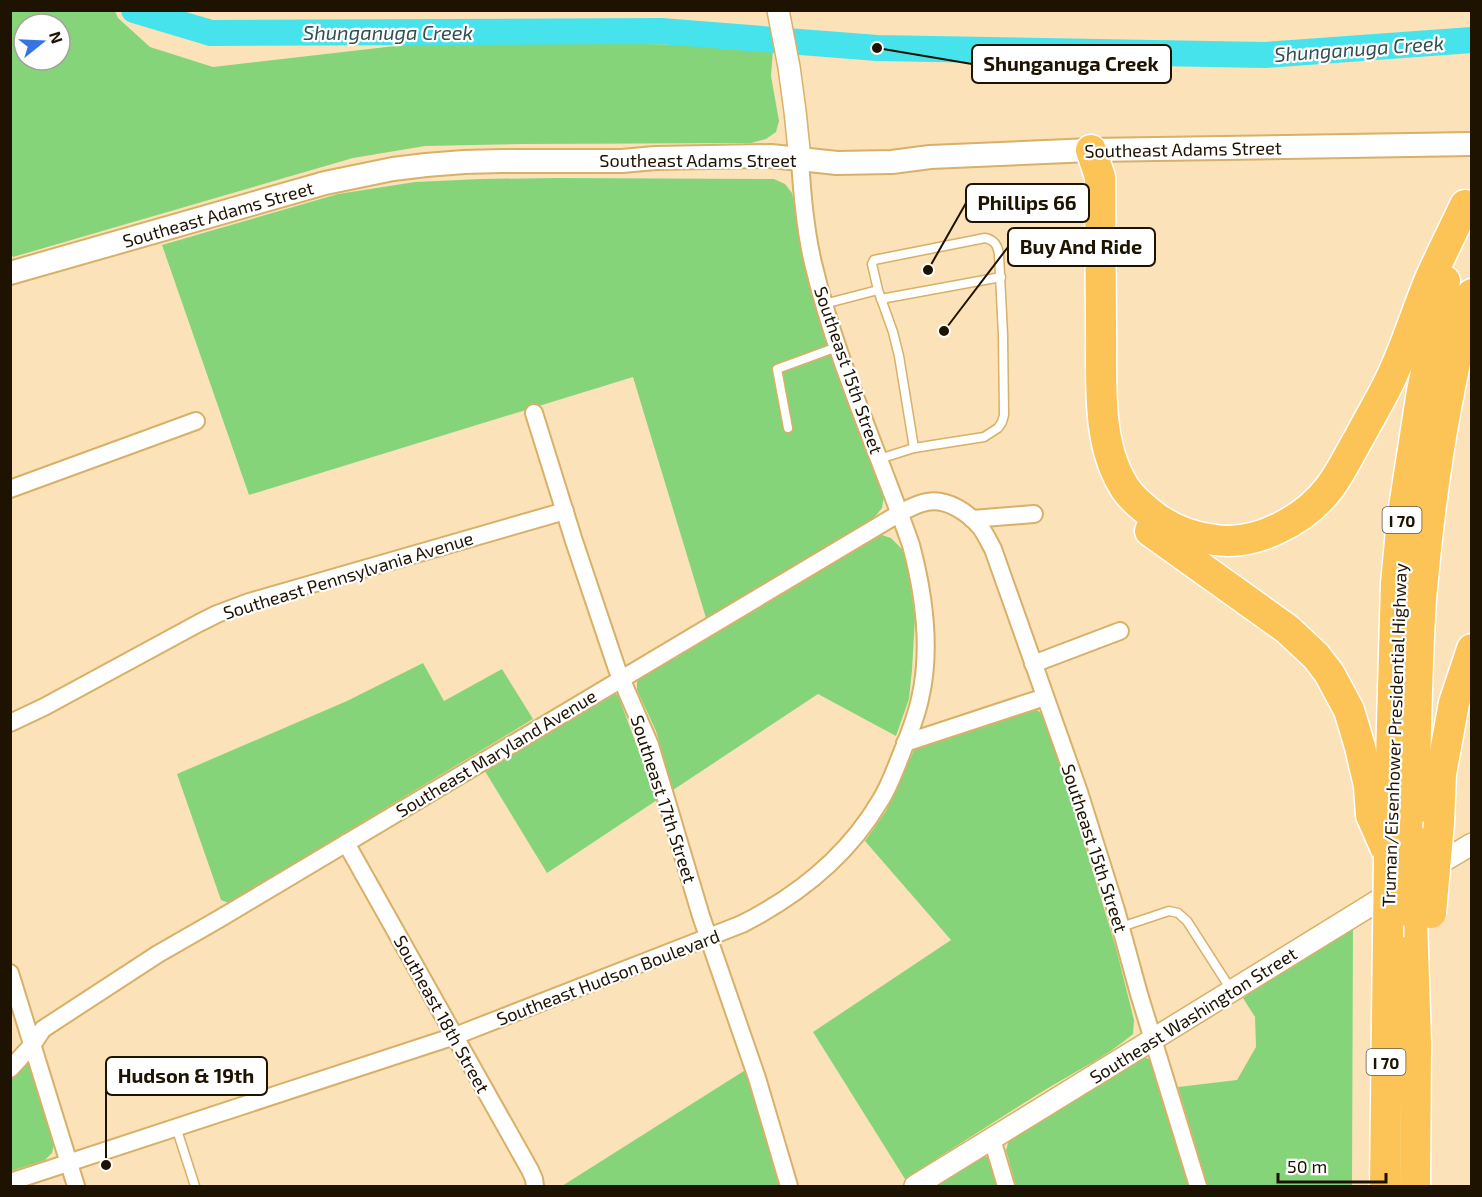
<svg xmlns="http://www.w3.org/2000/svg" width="1482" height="1197" viewBox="0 0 1482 1197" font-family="'Exo 2',sans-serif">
  <rect width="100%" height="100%" fill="#fbe2b8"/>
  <g fill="#86d47a" fill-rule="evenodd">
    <path d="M10,11H115L118,18L150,47L213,67L404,45L489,41L698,45L773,50L771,76L779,121L776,132L766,139L751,143L523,144L425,146L353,158L13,257L10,251ZM24,24H60V60H24Z"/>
    <path d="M555,178L774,179L785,184L792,193L807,277L831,357L884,496L882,508L873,519L706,618L633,377L249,495L162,245L338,194L415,182L481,179Z"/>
    <path d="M882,535L891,538L902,549L908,570L915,618L912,670L909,699L896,736L818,694L673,790L656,731L637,690V679L643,665Z"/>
    <path d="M423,663L444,701L502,669L533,719L229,903L221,900L177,774L347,701Z"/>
    <path d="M611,692L618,695L657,800L547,873L483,768Z"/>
    <path d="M1037,710L1046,717L1116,948L1134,1020L1133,1034C1105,1058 1072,1073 1040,1093C995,1121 950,1150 905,1179L813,1032L951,940L865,841L886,811L916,746Z"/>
    <path d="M1353,924L1352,1186H1208L1178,1087L1237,1080L1256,1047L1255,1017L1243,998Z"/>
    <path d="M1140,1056L1149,1059L1153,1069L1189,1186H1016L1006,1150L1009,1140Z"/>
    <path d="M26,1063L32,1066L54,1144L52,1153L45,1160L11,1171L10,1077L20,1067Z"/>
    <path d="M747,1069L781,1186H562Z"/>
    <path d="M980,1157H989L996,1169L1001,1186H934Z"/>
  </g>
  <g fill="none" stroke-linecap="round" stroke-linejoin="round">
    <path stroke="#47e3ed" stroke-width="26" d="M134,10L211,33L661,31L877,48L1265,55L1472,40"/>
    <g stroke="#d8b067" stroke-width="11">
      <g id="service">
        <path d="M881,299L1001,277"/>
        <path d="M824,304L878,290L893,332L899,356L914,448L984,437L998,428L1002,422L1004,415L1003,335L999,255C998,246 995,240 985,238L874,260L872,264L878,290"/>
        <path d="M788,428L777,369L837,347"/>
        <path d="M879,459L914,448"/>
        <path d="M1121,927L1169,911L1178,913L1187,921L1232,991"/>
        <path d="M176,1127L195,1186"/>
      </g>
    </g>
    <g stroke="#d8b067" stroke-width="20">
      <g id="minor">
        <path d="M534,413L574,541L617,669L650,745L701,916L757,1078L789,1186"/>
        <path d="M10,489L196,421"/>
        <path d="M972,519L1034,514"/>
        <path d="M1033,664L1120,631"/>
        <path d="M10,723L44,707L199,623L217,614L249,602L565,511"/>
        <path d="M905,743L1045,697"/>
        <path d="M346,843L530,1170L534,1179L535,1186"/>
        <path d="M10,973L76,1186"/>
        <path d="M10,1069L33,1044L43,1029L158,954L219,919L900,513C908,509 918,503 927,502C947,498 969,513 981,528C986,535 989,542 993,549L1079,792L1116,910L1139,994L1198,1186"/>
        <path d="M992,1139L1006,1186"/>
        <path d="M10,1182L455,1036L742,924C799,895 847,857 880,801C889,787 895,770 901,755C908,737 916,718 920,699C932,648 924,594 911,545C878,451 836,360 813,263C805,229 802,194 800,159"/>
      </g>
    </g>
    <g stroke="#d8b067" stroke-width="24">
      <g id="tertiary">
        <path d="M778,10L789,67L795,111L800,159"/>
        <path d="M1428,870L1472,844"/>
        <path d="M915,1186L1397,889"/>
      </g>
    </g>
    <g stroke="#d8b067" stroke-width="26">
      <path id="secondary" d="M10,273L325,183L393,169L426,165L464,162L502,161H622L655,158L771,156L837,163L892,162L930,157L1091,150L1472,144"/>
    </g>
    <g stroke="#fff" stroke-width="33">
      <g id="motorway">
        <path d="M1091,150L1100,177C1100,227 1101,277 1101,327C1102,377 1096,439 1122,483C1128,495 1139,504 1150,513C1169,529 1190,537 1215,540C1257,546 1305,520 1330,487C1342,471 1350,453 1360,436C1370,417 1381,399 1390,380C1406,347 1416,312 1430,279C1441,254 1454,229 1465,205"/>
        <path d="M1150,531L1287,629L1316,656L1329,673L1349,710L1360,747L1369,786L1371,815L1389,856"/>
        <path d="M1439,823L1441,774L1454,703L1472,649"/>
        <path d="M1389,829L1396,584L1402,520L1422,391L1445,281"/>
        <path d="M1414,840C1415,760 1416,679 1421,599C1422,585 1424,572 1425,558C1434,469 1448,380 1472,294"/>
        <path d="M1412,919L1416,1043L1415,1186"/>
        <path d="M1385,1186L1388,937"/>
      </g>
    </g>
    <use href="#service" stroke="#fff" stroke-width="8"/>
    <use href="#minor" stroke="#fff" stroke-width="16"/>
    <use href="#tertiary" stroke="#fff" stroke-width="21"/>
    <use href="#secondary" stroke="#fff" stroke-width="22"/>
    <use href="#motorway" stroke="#fcc457" stroke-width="30"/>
    <g stroke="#fff" stroke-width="33" stroke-linecap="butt">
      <g id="motorway-bridge">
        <path d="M1412,913L1414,840"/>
        <path d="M1431,913L1439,823"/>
        <path d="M1388,937L1389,856"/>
      </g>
    </g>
    <use href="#motorway-bridge" stroke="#fcc457" stroke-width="30"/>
  </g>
  <g text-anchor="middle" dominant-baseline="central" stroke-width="4.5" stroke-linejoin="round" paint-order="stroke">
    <g fill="#fff" stroke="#62594c" stroke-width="1.5">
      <rect x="1382.5" y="507" width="39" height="26" rx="4.5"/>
      <rect x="1366.5" y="1049" width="39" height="26" rx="4.5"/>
    </g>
    <g font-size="16" font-weight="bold" fill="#1e1200">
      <text x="1402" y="520">I 70</text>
      <text x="1386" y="1062">I 70</text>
    </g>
    <g font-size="18" fill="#1e1200" stroke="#fff">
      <text transform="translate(1183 149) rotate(-1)">Southeast Adams Street</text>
      <text x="698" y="160">Southeast Adams Street</text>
      <text transform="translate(218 214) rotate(-16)">Southeast Adams Street</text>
      <text transform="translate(849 370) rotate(71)">Southeast 15th Street</text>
      <text transform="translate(348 575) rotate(-17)">Southeast Pennsylvania Avenue</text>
      <text transform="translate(1394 735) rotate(-88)">Truman/Eisenhower Presidential Highway</text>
      <text transform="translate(496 753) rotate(-31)">Southeast Maryland Avenue</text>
      <text transform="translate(664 799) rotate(72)">Southeast 17th Street</text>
      <text transform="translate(1095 848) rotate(72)">Southeast 15th Street</text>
      <text transform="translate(608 977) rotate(-21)">Southeast Hudson Boulevard</text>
      <text transform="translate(442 1014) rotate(61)">Southeast 18th Street</text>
      <text transform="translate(1193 1015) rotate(-32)">Southeast Washington Street</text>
    </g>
    <g font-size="20" font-style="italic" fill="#2f4f51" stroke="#fff">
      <text x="388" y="32">Shunganuga Creek</text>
      <text transform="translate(1359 48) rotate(-4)">Shunganuga Creek</text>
    </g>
  </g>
  <path fill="none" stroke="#1e1200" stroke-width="2" d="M877 48L972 64M928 270L966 203M944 331L1008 247M106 1165L106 1076"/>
  <g fill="#1e1200" stroke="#fff" stroke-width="2">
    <circle cx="877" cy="48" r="6"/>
    <circle cx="928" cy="270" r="6"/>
    <circle cx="944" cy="331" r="6"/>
    <circle cx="106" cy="1165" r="6"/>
  </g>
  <g fill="#fff" stroke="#1e1200" stroke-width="2">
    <rect x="972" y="45" width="199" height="38" rx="6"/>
    <rect x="966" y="184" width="123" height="38" rx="6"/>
    <rect x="1008" y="228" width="147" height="38" rx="6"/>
    <rect x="106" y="1057" width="161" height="38" rx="6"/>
  </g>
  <g font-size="20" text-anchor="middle" font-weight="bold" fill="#1e1200">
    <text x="1071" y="71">Shunganuga Creek</text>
    <text x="1027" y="210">Phillips 66</text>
    <text x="1081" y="254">Buy And Ride</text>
    <text x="186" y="1083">Hudson &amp; 19th</text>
  </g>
  <rect width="1482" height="1197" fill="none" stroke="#1e1200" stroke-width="24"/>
  <g transform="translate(42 42) rotate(72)"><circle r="28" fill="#ffffff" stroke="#a5a099" stroke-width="1.5"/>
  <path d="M0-4.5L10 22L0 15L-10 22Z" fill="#3774e3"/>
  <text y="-9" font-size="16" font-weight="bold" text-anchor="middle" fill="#1e1200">N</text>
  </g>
  <path d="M1278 1173v9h108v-9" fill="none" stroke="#1e1200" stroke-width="3"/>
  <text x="1287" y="1173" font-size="18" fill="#1e1200" stroke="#ffffff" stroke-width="4.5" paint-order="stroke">50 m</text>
</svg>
